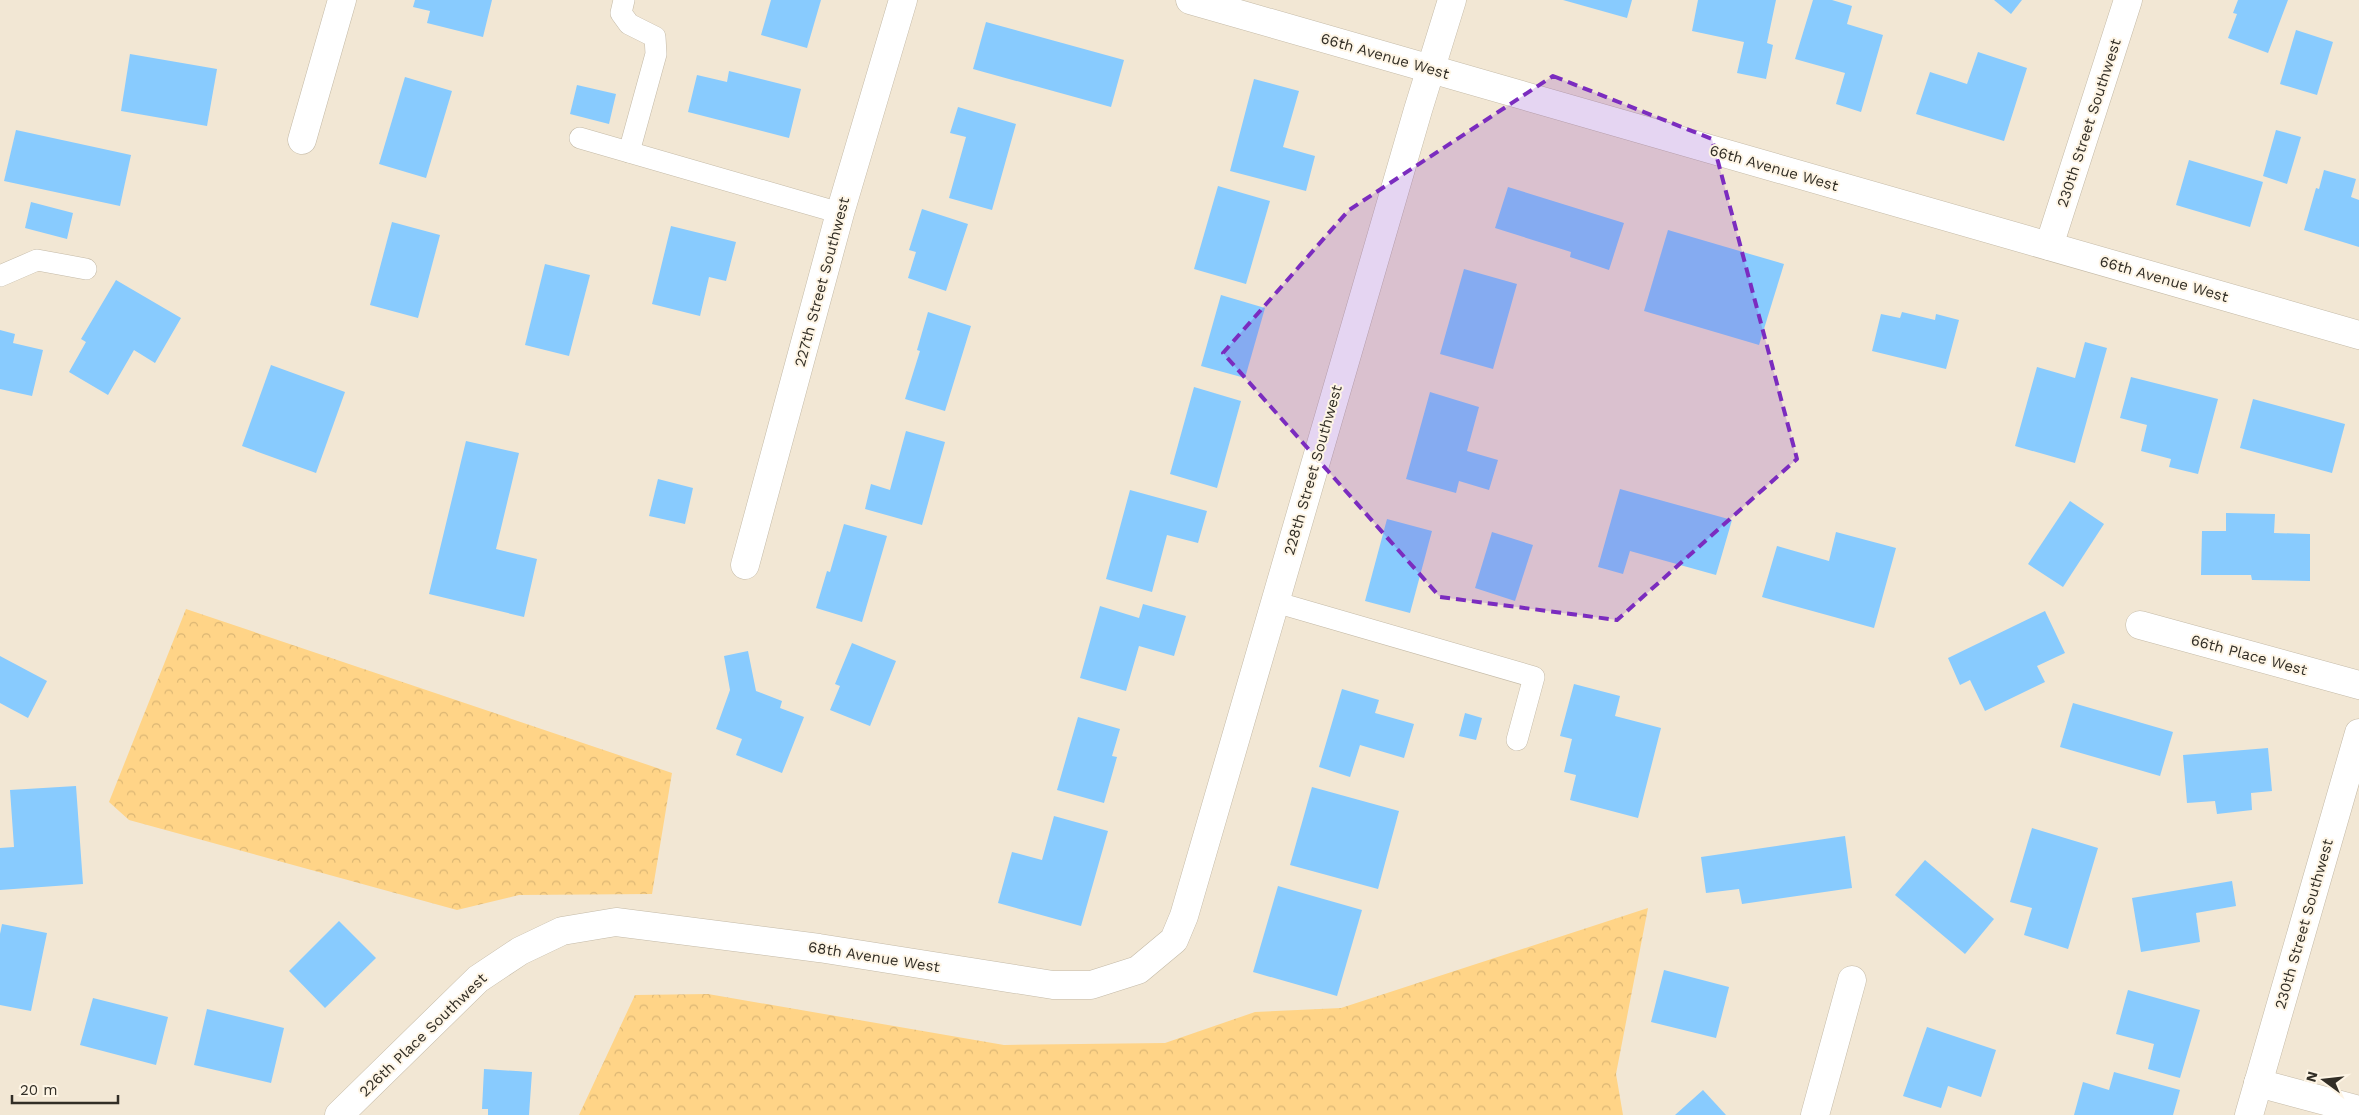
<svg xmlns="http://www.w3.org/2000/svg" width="2359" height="1115" viewBox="0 0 2359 1115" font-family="'Work Sans',sans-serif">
  <defs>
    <pattern id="forest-crowns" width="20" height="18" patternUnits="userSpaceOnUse" patternTransform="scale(1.25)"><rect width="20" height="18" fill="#ffd487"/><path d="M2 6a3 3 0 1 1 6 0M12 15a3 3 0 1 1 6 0" fill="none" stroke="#dbb674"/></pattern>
  </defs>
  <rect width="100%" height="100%" fill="#f2e7d4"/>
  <g fill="url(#forest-crowns)">
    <path d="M186,609L672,773L652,894L519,895L457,910L129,820L109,802Z"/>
    <path d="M1648,908L1616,1074L1623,1115H579L635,995L708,994L1004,1045L1165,1043L1255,1012L1341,1008Z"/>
  </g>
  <g fill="#88cbfe">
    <path d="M415,0H492L483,37L427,23L430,11L413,7Z"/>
    <path d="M771,0H821L807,48L761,35Z"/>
    <path d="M1563,0H1632L1627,18Z"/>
    <path d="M1698,0H1776L1767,43L1773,45L1766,79L1737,73L1744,42L1692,31Z"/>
    <path d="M1813,0H1832L1852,6L1847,24L1883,35L1861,112L1836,104L1845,73L1795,59Z"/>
    <path d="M1994,0H2022L2011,14Z"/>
    <path d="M2238,0H2288L2268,53L2228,38L2237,14L2233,13Z"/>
    <path d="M986,22L1124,60L1111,107L973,69Z"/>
    <path d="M2296,30L2333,42L2317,95L2280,84Z"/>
    <path d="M1978,52L2027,68L2004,141L1916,114L1930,72L1967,84Z"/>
    <path d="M130,54L217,69L207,126L121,111Z"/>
    <path d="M729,71L801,89L789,138L688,112L697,75L727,82Z"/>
    <path d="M405,77L452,91L426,178L379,164Z"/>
    <path d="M1254,79L1299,91L1283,147L1315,156L1306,191L1230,171Z"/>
    <path d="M577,85L616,94L609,124L570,114Z"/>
    <path d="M958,107L1016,124L992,210L949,198L966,137L950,133Z"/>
    <path d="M16,130L131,155L120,206L4,181Z"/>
    <path d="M2276,130L2301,137L2287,184L2263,176Z"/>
    <path d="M2189,160L2263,182L2250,227L2176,205Z"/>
    <path d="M2324,170L2356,179L2351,197L2359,200V247L2304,230L2316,188L2319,189Z"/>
    <path d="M1218,186L1270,201L1246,284L1194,269Z"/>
    <path d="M1508,187L1624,223L1609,270L1570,257L1571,252L1495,228Z"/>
    <path d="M31,202L73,213L67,239L25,228Z"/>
    <path d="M922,209L968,224L946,291L908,278L916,252L909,250Z"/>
    <path d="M392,222L440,235L418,318L370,305Z"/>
    <path d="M671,226L736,242L726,281L709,277L700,316L652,304Z"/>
    <path d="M1668,230L1784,264L1759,345L1644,311Z"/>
    <path d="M545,264L590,275L569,356L525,345Z"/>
    <path d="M1464,269L1517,284L1493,369L1440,354Z"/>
    <path d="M116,280L181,318L155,363L134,350L108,395L69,372L86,342L81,339Z"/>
    <path d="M1221,295L1265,308L1245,378L1201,366Z"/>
    <path d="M928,312L971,326L945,411L905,399L920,351L917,350Z"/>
    <path d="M1902,312L1935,320L1936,314L1959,320L1946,369L1872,351L1881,314L1900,318Z"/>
    <path d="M0,330L15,334L13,343L43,350L32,396L0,389Z"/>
    <path d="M2085,342L2107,348L2075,463L2015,446L2037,367L2075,378Z"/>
    <path d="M271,365L345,392L316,473L242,446Z"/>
    <path d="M2131,377L2218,399L2198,474L2169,467L2171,459L2141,451L2147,425L2120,418Z"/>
    <path d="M1194,387L1241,401L1217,488L1170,474Z"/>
    <path d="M1430,392L1479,407L1467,451L1498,460L1489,490L1459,481L1456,493L1406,479Z"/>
    <path d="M2253,399L2345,424L2332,473L2240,448Z"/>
    <path d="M906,431L945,442L922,525L865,509L871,484L890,490Z"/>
    <path d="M466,441L519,453L496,549L537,559L524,617L429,594Z"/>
    <path d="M658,479L693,488L685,524L649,516Z"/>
    <path d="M1620,489L1732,520L1716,575L1630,551L1623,574L1598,567Z"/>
    <path d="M1130,490L1207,511L1198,543L1167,535L1152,592L1106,579Z"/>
    <path d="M2070,501L2104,524L2063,587L2028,564Z"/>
    <path d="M2226,513L2275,514L2274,533L2310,534V581L2252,580L2251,575H2201L2202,531H2226Z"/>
    <path d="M1387,519L1432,531L1410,613L1365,601Z"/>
    <path d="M844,524L887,536L862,622L816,608L827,571L830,572Z"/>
    <path d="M1492,532L1533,545L1515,601L1475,588Z"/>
    <path d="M1836,532L1896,548L1874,628L1762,597L1777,546L1829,561Z"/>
    <path d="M1143,604L1186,616L1174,656L1139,646L1126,691L1080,678L1100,606L1139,618Z"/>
    <path d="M2045,611L2065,653L2037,666L2045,682L1985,711L1970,680L1960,685L1948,658Z"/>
    <path d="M852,643L896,661L870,726L830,710L840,686L835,684Z"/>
    <path d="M748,651L756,691L782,701L780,708L804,717L782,773L736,755L742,739L716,729L730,690L724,656Z"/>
    <path d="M0,656L47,681L28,718L0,703Z"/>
    <path d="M1574,684L1620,696L1615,716L1661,728L1638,818L1570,800L1576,775L1564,772L1572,739L1560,736Z"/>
    <path d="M1342,689L1379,700L1375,713L1414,724L1404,758L1360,745L1350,777L1319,767Z"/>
    <path d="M2073,703L2173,732L2160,776L2060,747Z"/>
    <path d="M1465,713L1482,718L1476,740L1459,736Z"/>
    <path d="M1078,717L1120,729L1112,756L1117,757L1104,803L1057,790Z"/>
    <path d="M2268,748L2272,791L2251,793L2252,810L2217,814L2215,801L2187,803L2183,755Z"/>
    <path d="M76,786L83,884L0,890V848L14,847L10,790Z"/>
    <path d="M1312,787L1399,811L1378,889L1290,865Z"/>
    <path d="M1054,816L1108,831L1081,926L998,903L1012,852L1042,860Z"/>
    <path d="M2032,828L2098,848L2068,949L2024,935L2032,908L2010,902Z"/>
    <path d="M1845,836L1852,888L1742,904L1739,889L1706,893L1701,857Z"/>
    <path d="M1925,860L1994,919L1965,954L1895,895Z"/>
    <path d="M2232,881L2236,906L2196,913L2200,942L2141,952L2132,898Z"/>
    <path d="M1278,886L1362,910L1337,996L1253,972Z"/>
    <path d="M339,921L376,958L325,1008L289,971Z"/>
    <path d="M2,924L47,933L31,1011L0,1005V934Z"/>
    <path d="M1664,970L1729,987L1716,1038L1651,1022Z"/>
    <path d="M2128,990L2200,1010L2180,1078L2148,1069L2154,1044L2116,1034Z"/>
    <path d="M93,998L168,1017L156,1065L80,1045Z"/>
    <path d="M207,1009L284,1028L271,1083L194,1065Z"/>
    <path d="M1927,1027L1996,1050L1981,1097L1948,1086L1941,1108L1903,1096Z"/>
    <path d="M484,1069L532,1072L529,1115H488V1109H482Z"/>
    <path d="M2114,1072L2180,1090L2173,1115H2074L2083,1082L2109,1090Z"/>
    <path d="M1703,1090L1726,1115H1675Z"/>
  </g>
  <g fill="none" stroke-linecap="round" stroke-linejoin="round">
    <g stroke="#c4baa7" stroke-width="22">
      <g id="service">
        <path d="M624,0L621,13L629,24L655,37L656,54L629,152"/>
        <path d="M580,138L840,213"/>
        <path d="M0,276L37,260L86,269"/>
        <path d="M1275,602L1534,677L1517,740"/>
      </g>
    </g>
    <g stroke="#c4baa7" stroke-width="29">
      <g id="minor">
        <path d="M302,140L342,0"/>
        <path d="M2049,246L2128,0"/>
        <path d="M745,565L840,213L903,0"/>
        <path d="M2140,625L2359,685"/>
        <path d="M2258,1083L2359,1110"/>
        <path d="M1815,1115L1852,980"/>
        <path d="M2249,1115L2359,733"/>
      </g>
    </g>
    <g stroke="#c4baa7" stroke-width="29">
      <g id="tertiary">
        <path d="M1190,0L2359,335"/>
        <path d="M339,1115L478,979L520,951L562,931L616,922L819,948L1053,985H1091L1138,970L1174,940L1184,916L1418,110L1452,0"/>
      </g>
    </g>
    <use href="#service" stroke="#fff" stroke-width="21"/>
    <use href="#minor" stroke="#fff" stroke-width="28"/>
    <use href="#tertiary" stroke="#fff" stroke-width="28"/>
  </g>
  <path fill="#7b2cbf" fill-opacity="0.2" stroke="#7b2cbf" stroke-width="4" stroke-dasharray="10 6" stroke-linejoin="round" d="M1553,76L1712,139L1797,459L1617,620L1440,597L1223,353L1349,210Z"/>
  <g text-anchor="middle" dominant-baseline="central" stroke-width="4" stroke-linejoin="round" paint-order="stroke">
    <g font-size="15" fill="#322e26" stroke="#fef5e5">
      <text transform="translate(1385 56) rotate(16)">66th Avenue West</text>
      <text transform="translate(2089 123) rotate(-72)">230th Street Southwest</text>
      <text transform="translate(1774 168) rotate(16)">66th Avenue West</text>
      <text transform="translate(2164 279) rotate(16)">66th Avenue West</text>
      <text transform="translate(822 282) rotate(-75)">227th Street Southwest</text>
      <text transform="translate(1313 470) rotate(-74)">228th Street Southwest</text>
      <text transform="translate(2249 655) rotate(15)">66th Place West</text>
      <text transform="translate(2304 924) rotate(-74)">230th Street Southwest</text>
      <text transform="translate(874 957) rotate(9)">68th Avenue West</text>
      <text transform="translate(423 1035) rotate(-44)">226th Place Southwest</text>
    </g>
  </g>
  <g transform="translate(2324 1080) rotate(285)" stroke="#fef5e5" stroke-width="4" paint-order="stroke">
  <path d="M0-4L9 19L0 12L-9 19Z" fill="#322e26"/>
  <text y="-8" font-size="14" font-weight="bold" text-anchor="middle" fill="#322e26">N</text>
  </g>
  <path d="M12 1095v8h106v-8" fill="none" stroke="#322e26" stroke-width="2.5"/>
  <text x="20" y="1095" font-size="15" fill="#322e26" stroke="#fef5e5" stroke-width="4" paint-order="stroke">20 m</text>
</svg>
